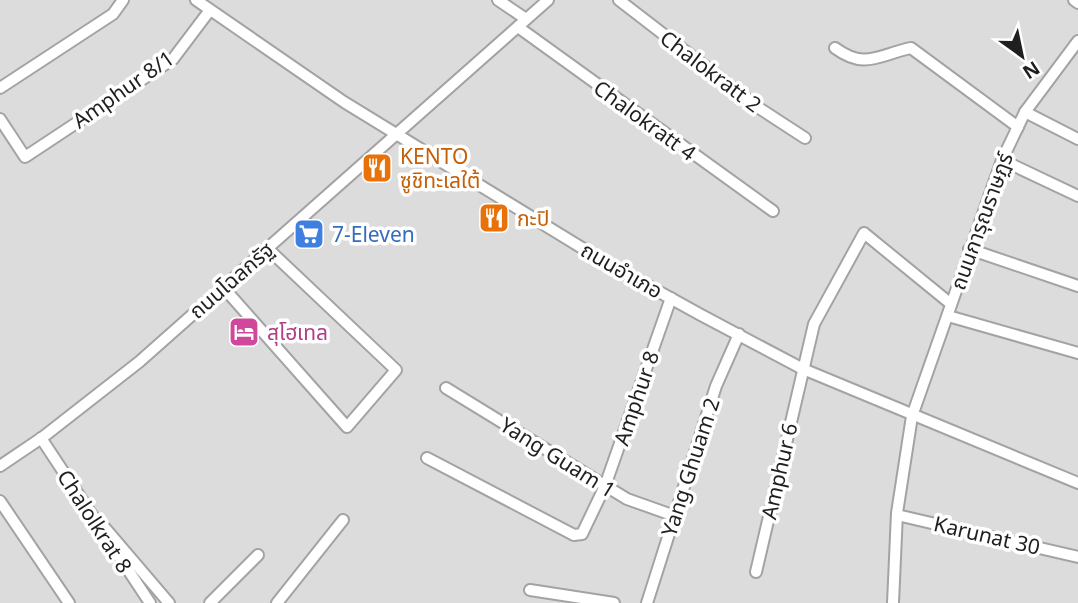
<svg xmlns="http://www.w3.org/2000/svg" width="1078" height="603" viewBox="0 0 1078 603" font-family="'Noto Sans','Noto Sans Thai',sans-serif">
  <rect width="100%" height="100%" fill="#efece6"/>
  <rect fill="#dddcdc" x="0" y="0" width="1078" height="603"/>
  <g fill="none" stroke-linecap="round" stroke-linejoin="round">
    <g stroke="#a3a3a3" stroke-width="14">
      <g id="minor">
        <path d="M196,0L344,102L605,262L701,315L803,369L1078,483"/>
        <path d="M498,0L526,19"/>
        <path d="M619,0L759,108L805,138"/>
        <path d="M1074,0L1078,3"/>
        <path d="M518,27L773,211"/>
        <path d="M835,48C865,70 878,55 911,48L1018,127"/>
        <path d="M0,88L113,14L123,0"/>
        <path d="M1025,112L1078,139"/>
        <path d="M0,119L25,157L173,59L210,10"/>
        <path d="M1002,160L1078,196"/>
        <path d="M969,249L1078,286"/>
        <path d="M223,287L347,427L396,370L267,248"/>
        <path d="M948,316L1078,353"/>
        <path d="M446,388L627,499L675,516"/>
        <path d="M41,438L150,603"/>
        <path d="M427,458L574,535L582,534L605,486L671,298"/>
        <path d="M0,466L43,437L139,362L548,0"/>
        <path d="M0,501L69,603"/>
        <path d="M897,515L1078,557"/>
        <path d="M105,528L169,603"/>
        <path d="M756,572L814,324L864,233L951,304"/>
        <path d="M530,590L614,603"/>
        <path d="M210,603L258,555"/>
        <path d="M277,603L343,520"/>
        <path d="M647,603L716,386L739,334"/>
        <path d="M893,603L897,513L912,416L1002,160L1025,112L1078,41"/>
      </g>
    </g>
    <use href="#minor" stroke="#fff" stroke-width="10"/>
  </g>
  <defs>
    <g id="restaurant-square" transform="scale(1.575)"><rect x="-9" y="-9" width="18" height="18" rx="4" fill="#e8710a" stroke="#fff"/><path d="M-5-6h1v4h1v-4h1v4h1v-4h1v5L-1.5 .5V6h-2V.5L-5-1ZM5-6V6H3V1.5H1.5Q1.5-4 5-6Z" fill="#fff"/></g>
    <g id="supermarket-square" transform="scale(1.575)"><rect x="-9" y="-9" width="18" height="18" rx="4" fill="#3f7fe0" stroke="#fff"/><path d="M-6-5.5h2.5l.6 2H6L4.5 2H-2.5L-4.4-4H-6ZM-1.5 3.2a1.3 1.3 0 1 0 .1 0ZM3 3.2a1.3 1.3 0 1 0 .1 0Z" fill="#fff"/></g>
    <g id="hotel-square" transform="scale(1.575)"><rect x="-9" y="-9" width="18" height="18" rx="4" fill="#d1479c" stroke="#fff"/><path d="M-6-4.5h1.5V1H6V5H4.5V3h-9V5H-6ZM-4 0a1.8 1.8 0 1 1 3.6 0ZM.5 0V-2.5h3Q6-2.5 6 0Z" fill="#fff"/></g>
  </defs>
  <g fill-rule="evenodd">
    <use href="#restaurant-square" x="377" y="168"/>
    <use href="#restaurant-square" x="494" y="218"/>
    <use href="#supermarket-square" x="309" y="234"/>
    <use href="#hotel-square" x="244" y="332"/>
  </g>
  <g text-anchor="middle" dominant-baseline="central" stroke-width="7" stroke-linejoin="round" paint-order="stroke">
    <g font-size="21" fill="#1f1f1f" stroke="#fff">
      <text transform="translate(711 71) rotate(37)">Chalokratt 2</text>
      <text transform="translate(123 89) rotate(-35)">Amphur 8/1</text>
      <text transform="translate(645 120) rotate(36)">Chalokratt 4</text>
      <text transform="translate(981 221) rotate(-70)">ถนนการุณราษฏร์</text>
      <text transform="translate(622 270) rotate(30)">ถนนอำเภอ</text>
      <text transform="translate(231 280) rotate(-41)">ถนนโฉลกรัฐ</text>
      <text transform="translate(636 398) rotate(-71)">Amphur 8</text>
      <text transform="translate(558 457) rotate(32)">Yang Guam 1</text>
      <text transform="translate(690 467) rotate(-72)">Yang Ghuam 2</text>
      <text transform="translate(779 471) rotate(-77)">Amphur 6</text>
      <text transform="translate(95 521) rotate(57)">Chalolkrat 8</text>
      <text transform="translate(987 535) rotate(13)">Karunat 30</text>
    </g>
    <g font-size="21" fill="#c56008" stroke="#fff" text-anchor="start">
      <text x="400" y="156">KENTO<tspan x="400" dy="24">ซูชิทะเลใต้</tspan></text>
      <text x="517" y="218">กะปิ</text>
    </g>
    <g font-size="21" fill="#366cbe" stroke="#fff" text-anchor="start">
      <text x="332" y="234">7-Eleven</text>
    </g>
    <g font-size="21" fill="#b23c85" stroke="#fff" text-anchor="start">
      <text x="267" y="332">สุโฮเทล</text>
    </g>
  </g>
  <g transform="translate(1022 56) rotate(147)" stroke="#ffffff" stroke-width="5" paint-order="stroke">
  <path d="M0-5L12 26L0 18L-12 26Z" fill="#1f1f1f"/>
  <text y="-10" font-size="19" font-weight="bold" text-anchor="middle" fill="#1f1f1f">N</text>
  </g>
</svg>
